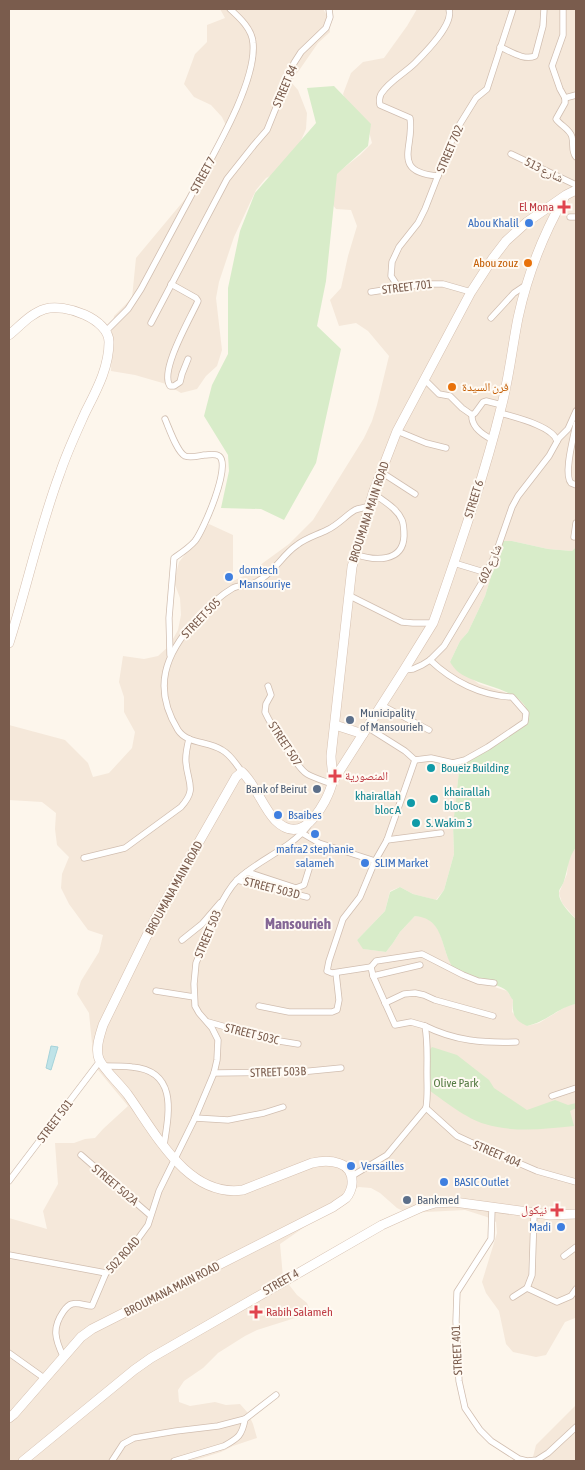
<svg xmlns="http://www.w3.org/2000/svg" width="585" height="1470" viewBox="0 0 585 1470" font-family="'Asap Condensed','Noto Naskh Arabic',sans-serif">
  <rect width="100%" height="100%" fill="#fdf6ec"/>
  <g fill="#f5e8da">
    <path d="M220,9H323L328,17L330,32L318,43L291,82L298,90L307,113L306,129L299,145L281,171L266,178L256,190L234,237L219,282L216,298L222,350L217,366L206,376L197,389L181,393L166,384L135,375L111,371L112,331L114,316L132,298L136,258L191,192L222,147L229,132L222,117L211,105L194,97L184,84L195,54L207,42V25L225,18Z"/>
    <path d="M417,9H576V547L572,551L548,549L512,541H502L485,596L468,632L460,641L450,662L479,684L513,695L522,702L527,711V722L460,762L453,825L454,854L444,890L436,900L413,894L400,887L390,891L385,911L357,940L364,949L386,952L393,943L400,932L415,916L425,917L434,924L440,933L447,956L482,983L507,991L513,1000L512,1012L527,1026L539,1023L567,1006L576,1004V1319L575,1318L565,1322L546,1355L536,1357L513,1352L506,1344L499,1311L486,1293L482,1282L497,1233L496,1222L487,1217L465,1210L407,1213L397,1208L380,1193L371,1188L359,1187L349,1190L316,1219L280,1244L283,1277L297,1295L307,1303L311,1313L257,1330L245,1336L218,1353L203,1368L184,1381L178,1390L179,1402L190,1406L215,1402L226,1405L240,1404L248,1413L253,1424L257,1438L233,1446L221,1452L192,1461H9V1218L47,1229L43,1211L58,1184L55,1143H74L85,1139L95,1138L103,1129L128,1106L98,1070L93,1054L89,1013L77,994L81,981L99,952L103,935L88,930L69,904L61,888L62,874L69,857L57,845L55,829L56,813L42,802L9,800V725L65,740L88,763L93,777L109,773L132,748L135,732L124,712V697L119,682L123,656L144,659L158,656L169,646L178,630L181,615L180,598L174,582L179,562L209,524L233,535V581L248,574L289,544L313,520L364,438L372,421L377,405L389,356L368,331L356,323L339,326L330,300L341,288L348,256L357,226L351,210L336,209L326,196L331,178L360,155L372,143L368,128L353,118L343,94L351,73L363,62L384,58L407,26Z"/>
    <path d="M576,847V919L562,903L559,893L567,874L568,862L572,852Z"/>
    <path d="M576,1405V1461H532L536,1445Z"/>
  </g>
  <g fill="#d8ecc9">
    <path d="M334,86L371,124L368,146L337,174L326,281L317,326L341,349L316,463L284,520L261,509L221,508L229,471L228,455L204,416L212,385L228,354V288L240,231L255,193L316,123L307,88Z"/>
    <path d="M502,541H512L548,549L572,551L576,547V847C568,858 568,869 564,881C563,885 559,889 559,892C558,902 570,913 576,919V1004C557,1008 548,1021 527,1026C514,1020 512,1014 513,1000C511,998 509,993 507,991C494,980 472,984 459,974C438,956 449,919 415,916L400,932L393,943L386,952L363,949L357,940L385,911L390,892L400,887L413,894L437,900L444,890L454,854L453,825L460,762L527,722C527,719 528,714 527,711C521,688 474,686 457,671C455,669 452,665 450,662L460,641L468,632L485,596Z"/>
    <path d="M432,1047L457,1055L489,1080L494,1088L527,1110L555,1100L568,1105L576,1103V1108L570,1111L574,1126C545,1129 514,1133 485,1124C467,1119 444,1101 429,1090L427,1053Z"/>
  </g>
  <path fill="#bfe3e8" stroke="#a5d3da" d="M51,1046L58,1047L51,1070L46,1068Z"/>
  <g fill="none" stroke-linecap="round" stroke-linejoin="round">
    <g stroke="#d1beb0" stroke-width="7">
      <g id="street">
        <path d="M563,9V35L552,66L560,89L565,98"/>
        <path d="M500,47C510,51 524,61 535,56L543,26L544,9"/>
        <path d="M565,98V103L556,119C561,126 570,129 572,137C574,145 571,151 576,157"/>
        <path d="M565,98L576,95"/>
        <path d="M511,154L576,185"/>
        <path d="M438,176C390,172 415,146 410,118L380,105C379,101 379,98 381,94C389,81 405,73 415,63C426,52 454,24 449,9"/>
        <path d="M570,217H576"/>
        <path d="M171,284L196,298L198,301C191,317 159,371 170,386H174L180,382L182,374L188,359"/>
        <path d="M399,288L391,276L392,262L399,247L418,223L425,209L455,132L476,98L487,89L513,9"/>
        <path d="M371,292L422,284H443L471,292"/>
        <path d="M491,318L514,293L526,285"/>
        <path d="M151,323L227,179L254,145L267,130L294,63L301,52L326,28L330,17L329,9"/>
        <path d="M106,331L128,309L141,289C158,257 175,226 192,194C211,158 257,83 253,43C252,29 240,18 230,9"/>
        <path d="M424,379L439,394L450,396L462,408L472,415L475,413L483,402L486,401L502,405"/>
        <path d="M500,413C514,417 553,426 557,441"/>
        <path d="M472,415C471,427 483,435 493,440"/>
        <path d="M165,419C169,428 177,452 185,456C191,458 198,456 204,455C209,455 215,453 219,456C232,465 203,531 195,541C189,548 181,553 174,558L169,618L170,655"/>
        <path d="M576,424C574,436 563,474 571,483L576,485"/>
        <path d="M397,431L426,443L446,448"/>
        <path d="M381,472L415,494"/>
        <path d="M574,537L576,523"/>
        <path d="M355,554C374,561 403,563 404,536C404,531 404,525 402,520C397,508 383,501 373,493"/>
        <path d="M454,563L487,573"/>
        <path d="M348,595L402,622L413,623H433"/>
        <path d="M404,670L413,669L422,665L430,660L444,646L481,584L496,553L512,507L518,496L549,456L559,438L568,429L576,411"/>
        <path d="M268,686L271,695L266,704L265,712C270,723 297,768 307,774C314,778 324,781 332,784"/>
        <path d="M381,705L429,730"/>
        <path d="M367,727L405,751L415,760L387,840L375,861L360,897L343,919L329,961L327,971L332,973L371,967L373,976L395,1025L411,1022L425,1026C428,1042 427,1057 427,1073C427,1085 428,1096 426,1108"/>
        <path d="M415,760L431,758L453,763L465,760L488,747L525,722L526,713L512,697C481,696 452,681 430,660"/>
        <path d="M242,772C236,764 231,755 222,750C208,741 187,744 178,730C152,688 165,654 196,620C206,609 219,596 233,588C241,584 251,586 258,581C274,573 282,555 297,545C306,538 317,535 327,530C338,525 345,516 355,510C359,508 365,508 369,506"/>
        <path d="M302,833L319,843L375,861"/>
        <path d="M387,840L441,833"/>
        <path d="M84,858L125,848L181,807C197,789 188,784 186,763C185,755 187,747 189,739"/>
        <path d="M247,872L296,888L304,885L309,869"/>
        <path d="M237,880L307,897"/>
        <path d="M182,940L202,924L220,903"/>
        <path d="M371,967L376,961L422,954L463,975L478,981L494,983"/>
        <path d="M373,976L420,965"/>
        <path d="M156,991L194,997"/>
        <path d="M385,1003L404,994L415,993L424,995L435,1000L493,1016"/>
        <path d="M259,1006L289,1012H332L337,1010L339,1000L336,973"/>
        <path d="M208,1022L273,1040L298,1044"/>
        <path d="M425,1026C455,1041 483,1043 516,1042"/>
        <path d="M105,1066C114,1066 123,1066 132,1067C178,1071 169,1113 164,1145"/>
        <path d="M214,1073L300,1072L341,1068"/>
        <path d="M552,1096L576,1088"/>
        <path d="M426,1108L457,1136L470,1142L537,1171L576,1182"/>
        <path d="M195,1118L228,1120L264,1113L283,1107"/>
        <path d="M81,1155L150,1215"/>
        <path d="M352,1176L387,1155L426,1108"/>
        <path d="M9,1181L100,1061"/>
        <path d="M492,1208L491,1239L457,1292L456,1321L459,1381L465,1408L480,1430L491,1441L519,1459L527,1461L537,1460L548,1453L576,1427"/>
        <path d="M9,1255L106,1273"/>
        <path d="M564,1256L576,1247"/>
        <path d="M527,1288L557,1302L571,1296L576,1289"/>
        <path d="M513,1297L527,1288L532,1275L534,1214"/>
        <path d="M9,1353L44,1378"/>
        <path d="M63,1356C55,1339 52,1328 63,1312C65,1309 68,1305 72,1304C78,1302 86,1306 92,1306L106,1273L127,1254L148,1225L159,1191L195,1118L214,1073L217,1060L218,1040L212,1028L199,1013L195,1006L194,984L196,963C206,939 219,899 237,880C259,859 289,850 308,826"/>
        <path d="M112,1461L123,1444L134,1438L176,1431L218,1426L245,1419"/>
        <path d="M174,1461L224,1446C238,1438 242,1436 245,1419L276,1395"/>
      </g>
    </g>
    <g stroke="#d6c0b0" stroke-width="10">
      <g id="secondary">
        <path d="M9,335C20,326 31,313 45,309C65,303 109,319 109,342C109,368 96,391 85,413C76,433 67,452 60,473C39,529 27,587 9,643"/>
        <path d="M335,725L363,734"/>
        <path d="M333,781L404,670L433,623L437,612C460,545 484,477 501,408C509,379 512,348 518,318C527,276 543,235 564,198"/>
        <path d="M9,1418L14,1414L81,1337L92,1329L333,1207C337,1204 342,1201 346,1198C349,1195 352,1188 352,1184C354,1161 329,1159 312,1163L243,1190C188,1198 156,1134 128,1095C120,1084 104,1070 99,1059C95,1048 100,1035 103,1025L155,919L236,777L242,772C256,785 262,806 275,820C297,842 314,821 325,801C328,795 331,789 332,783C334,777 331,764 331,756L352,567L373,493L397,431L471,292L493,258L506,241L527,222L566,195L576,190"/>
        <path d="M23,1461L134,1370L151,1358L382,1225L422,1207L435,1203L454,1202L550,1215L576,1214"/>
      </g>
    </g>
    <use href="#street" stroke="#fff" stroke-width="5.5"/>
    <use href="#secondary" stroke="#fff" stroke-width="9"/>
  </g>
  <g fill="#e0444e" stroke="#fffaf3" stroke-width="2">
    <path d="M561.5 199.5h5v5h5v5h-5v5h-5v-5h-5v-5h5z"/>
    <path d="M332.5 768.5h5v5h5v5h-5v5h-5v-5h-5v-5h5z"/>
    <path d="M554.5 1202.5h5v5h5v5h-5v5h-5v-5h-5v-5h5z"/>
    <path d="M253.5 1304.5h5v5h5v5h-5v5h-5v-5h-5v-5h5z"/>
  </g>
  <g fill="#3f7fe0" stroke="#fffaf3" stroke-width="2">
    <circle cx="529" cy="223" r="5"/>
    <circle cx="229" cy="577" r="5"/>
    <circle cx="278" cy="815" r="5"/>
    <circle cx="315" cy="834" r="5"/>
    <circle cx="365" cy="863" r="5"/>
    <circle cx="351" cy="1166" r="5"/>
    <circle cx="444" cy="1182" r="5"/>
    <circle cx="561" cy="1227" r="5"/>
  </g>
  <g fill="#e8710a" stroke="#fffaf3" stroke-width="2">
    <circle cx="528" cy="263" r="5"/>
    <circle cx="452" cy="387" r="5"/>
  </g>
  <g fill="#5c6f8a" stroke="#fffaf3" stroke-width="2">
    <circle cx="350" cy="720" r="5"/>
    <circle cx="317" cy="789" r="5"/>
    <circle cx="407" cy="1200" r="5"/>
  </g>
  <g fill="#0f9aa8" stroke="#fffaf3" stroke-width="2">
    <circle cx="431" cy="768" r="5"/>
    <circle cx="434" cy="799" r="5"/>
    <circle cx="411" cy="803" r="5"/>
    <circle cx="416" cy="823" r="5"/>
  </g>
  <g text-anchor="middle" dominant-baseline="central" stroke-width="4" stroke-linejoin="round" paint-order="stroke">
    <g font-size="12" fill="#7a5c4d" stroke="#fffaf3">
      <text transform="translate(285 86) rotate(-67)">STREET 84</text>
      <text transform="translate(450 149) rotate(-67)">STREET 702</text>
      <text transform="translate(544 170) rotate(26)">شارع 513</text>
      <text transform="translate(203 175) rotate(-61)">STREET 7</text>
      <text transform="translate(407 287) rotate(-7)">STREET 701</text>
      <text transform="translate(474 499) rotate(-73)">STREET 6</text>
      <text transform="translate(369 512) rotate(-72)">BROUMANA MAIN ROAD</text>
      <text transform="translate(490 564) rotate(-66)">شارع 602</text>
      <text transform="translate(201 618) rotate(-46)">STREET 505</text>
      <text transform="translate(285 744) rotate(57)">STREET 507</text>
      <text transform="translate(174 888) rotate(-61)">BROUMANA MAIN ROAD</text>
      <text transform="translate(272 888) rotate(14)">STREET 503D</text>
      <text transform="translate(208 934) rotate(-67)">STREET 503</text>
      <text transform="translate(252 1034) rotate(14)">STREET 503C</text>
      <text transform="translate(278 1072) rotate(-2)">STREET 503B</text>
      <text transform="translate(55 1121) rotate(-53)">STREET 501</text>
      <text transform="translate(497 1154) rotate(23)">STREET 404</text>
      <text transform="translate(115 1185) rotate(40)">STREET 502A</text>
      <text transform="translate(123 1255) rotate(-48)">502 ROAD</text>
      <text transform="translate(281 1282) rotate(-30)">STREET 4</text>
      <text transform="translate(172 1289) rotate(-27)">BROUMANA MAIN ROAD</text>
      <text transform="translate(457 1350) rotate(-93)">STREET 401</text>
    </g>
    <g font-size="12" fill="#be3a42" stroke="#fffaf3" text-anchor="end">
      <text x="554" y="207">El Mona</text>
      <text x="345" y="776" text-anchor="start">المنصورية</text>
      <text x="547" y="1210">نيكول</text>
      <text x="266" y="1312" text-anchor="start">Rabih Salameh</text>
    </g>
    <g font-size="12" fill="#366cbe" stroke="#fffaf3" text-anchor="start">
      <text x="519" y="223" text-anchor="end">Abou Khalil</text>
      <text x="239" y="570">domtech<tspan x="239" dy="14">Mansouriye</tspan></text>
      <text x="288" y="815">Bsaibes</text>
      <text x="315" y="849" text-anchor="middle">mafra2 stephanie<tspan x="315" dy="14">salameh</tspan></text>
      <text x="375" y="863">SLIM Market</text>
      <text x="361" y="1166">Versailles</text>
      <text x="454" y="1182">BASIC Outlet</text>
      <text x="551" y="1227" text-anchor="end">Madi</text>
    </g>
    <g font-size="12" fill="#c56008" stroke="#fffaf3" text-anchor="end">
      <text x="518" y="263">Abou zouz</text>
      <text x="462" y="387" text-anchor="start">فرن السيدة</text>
    </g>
    <g font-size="12" fill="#4e5e75" stroke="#fffaf3" text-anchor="start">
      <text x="360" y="713">Municipality<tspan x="360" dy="14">of Mansourieh</tspan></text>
      <text x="307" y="789" text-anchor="end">Bank of Beirut</text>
      <text x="417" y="1200">Bankmed</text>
    </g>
    <g font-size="12" fill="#0d838f" stroke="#fffaf3" text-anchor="start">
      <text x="441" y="768">Boueiz Building</text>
      <text x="444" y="792">khairallah<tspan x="444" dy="14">bloc B</tspan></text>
      <text x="401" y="796" text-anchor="end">khairallah<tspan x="401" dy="14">bloc A</tspan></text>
      <text x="426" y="823">S. Wakim 3</text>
    </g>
    <g font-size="12" fill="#537a41" stroke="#fffaf3">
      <text x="456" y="1083">Olive Park</text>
    </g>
    <g font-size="15" font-weight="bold" fill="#846695" stroke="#fffaf3">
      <text x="298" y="923">Mansourieh</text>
    </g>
  </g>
  <rect width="585" height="1470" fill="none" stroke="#7a5c4d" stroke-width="20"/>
</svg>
